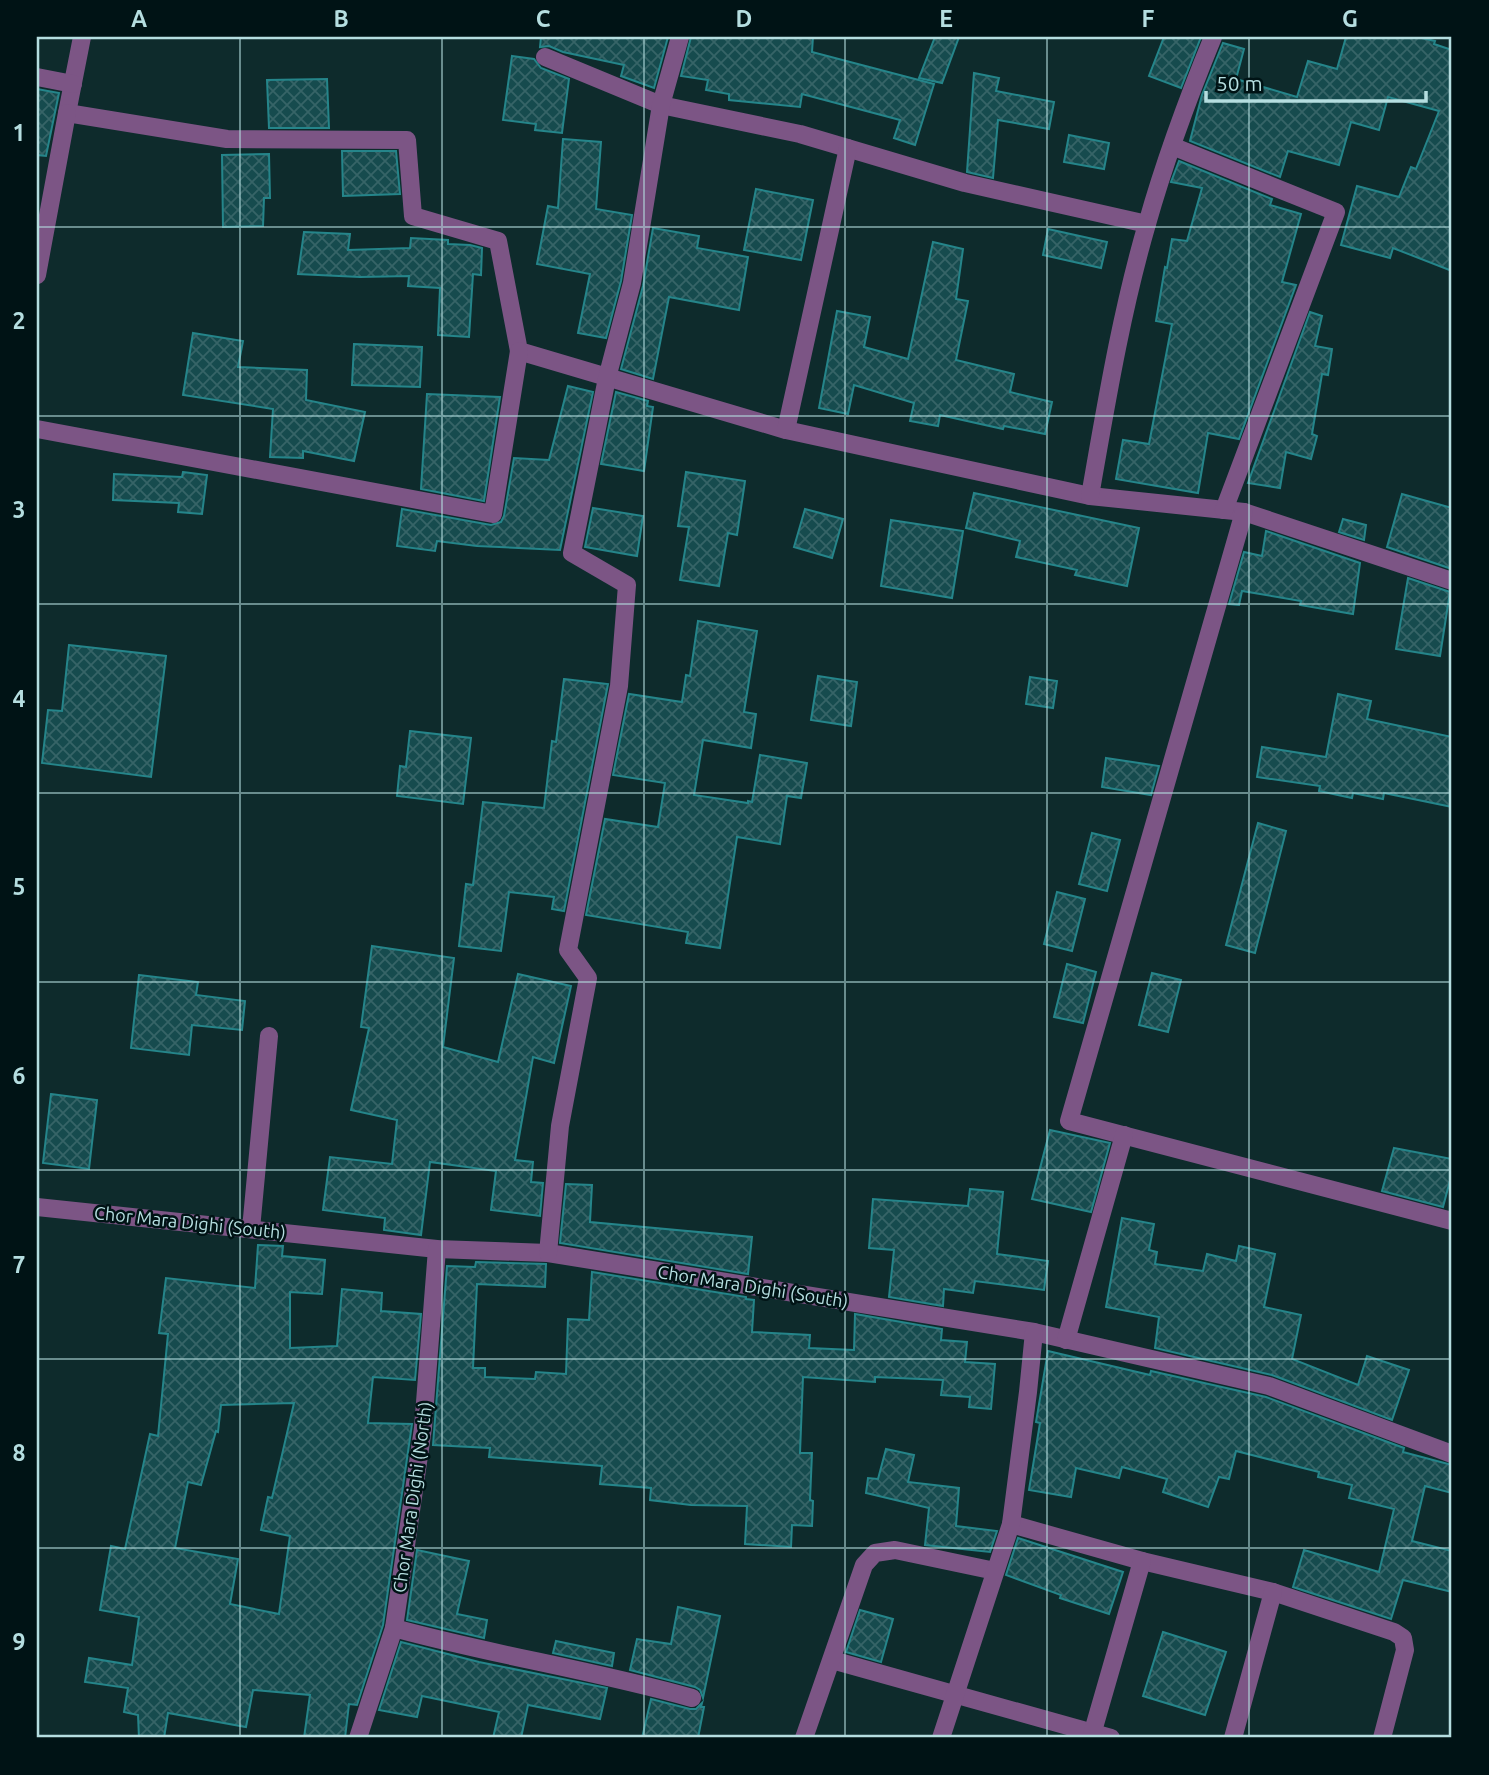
<svg xmlns="http://www.w3.org/2000/svg" width="1489" height="1775" viewBox="0 0 1489 1775" font-family="Ubuntu,sans-serif">
  <defs>
    <pattern id="building-cross-hatch" width="8" height="8" patternUnits="userSpaceOnUse" patternTransform="scale(1.75)"><rect width="8" height="8" fill="#164b4e"/><path d="M0 0l8 8M0 8l8-8" fill="none" stroke="#366467"/></pattern>
  </defs>
  <rect width="100%" height="100%" fill="#0e2b2c"/>
  <g fill="url(#building-cross-hatch)" stroke="#25858a" stroke-width="2" fill-rule="evenodd">
    <path d="M541,37H668L654,88L621,76L624,65L563,52L549,46L540,47Z"/>
    <path d="M691,37H813L812,52L934,84L915,145L894,138L900,120L802,94L800,107L729,100V94L706,90L708,80L681,76Z"/>
    <path d="M935,37H959L942,83L919,78Z"/>
    <path d="M1164,37H1201L1181,88L1149,76Z"/>
    <path d="M1346,37H1417L1435,41L1434,44L1452,50V271L1393,248L1390,258L1341,245L1357,186L1399,197L1411,167L1416,169L1439,111L1388,97L1379,130L1351,122L1339,165L1288,151L1280,177L1190,141L1202,95L1223,43L1244,49L1236,79L1297,97L1308,61L1337,69Z"/>
    <path d="M512,56L534,59L541,68L569,79L562,133L535,130L536,124L503,120Z"/>
    <path d="M974,73L999,78L996,91L1054,102L1049,129L998,120L993,178L967,172Z"/>
    <path d="M327,79L329,128H269L267,80Z"/>
    <path d="M37,89L59,93L46,156L37,155Z"/>
    <path d="M1069,135L1109,143L1104,169L1064,162Z"/>
    <path d="M563,139L601,142L596,209L632,215L621,281L606,338L578,333L590,274L537,264L548,206L558,208Z"/>
    <path d="M342,151H396L400,194L343,196Z"/>
    <path d="M269,154L270,198H264L263,226L223,227L222,155Z"/>
    <path d="M1179,161L1272,199L1270,205L1301,214L1282,282L1296,285L1239,439L1208,433L1198,493L1116,479L1123,440L1149,444L1172,324L1156,321L1165,267L1167,268L1172,239L1187,241L1202,188L1171,182Z"/>
    <path d="M756,189L813,200L801,260L744,250Z"/>
    <path d="M653,228L699,236L697,248L748,257L739,310L669,297L653,379L621,369L643,286Z"/>
    <path d="M1048,229L1107,242L1101,268L1043,255Z"/>
    <path d="M304,232L350,234L348,250L410,248L411,238L448,240V244L470,245L482,248L481,275L473,274L469,337L438,335L440,288L408,286L409,276L360,277L298,274Z"/>
    <path d="M933,242L963,249L956,299L968,301L956,360L1014,374L1010,392L1052,402L1045,434L1004,426L1003,429L940,415L938,426L910,421L914,403L854,385L848,414L819,408L837,311L870,317L864,347L908,359Z"/>
    <path d="M1310,312L1322,316L1315,346L1332,349L1328,375L1322,374L1312,434L1317,436L1311,459L1286,452L1280,488L1248,483Z"/>
    <path d="M193,333L243,341L238,367L307,370L306,400L365,412L354,461L303,451V458L270,457L273,409L183,395Z"/>
    <path d="M354,344L422,347L420,387L352,385Z"/>
    <path d="M568,386L593,392L560,550L477,546L437,541L435,551L397,546L402,509L491,525L501,522L504,516L514,458L549,460Z"/>
    <path d="M616,392L648,401L647,406L653,407L644,471L601,464Z"/>
    <path d="M427,394L500,397L484,501L421,489Z"/>
    <path d="M183,472L207,475L202,514L178,512L179,503L113,500L114,474L182,477Z"/>
    <path d="M686,472L745,481L737,535L728,533L719,586L680,580L689,527L678,526Z"/>
    <path d="M974,493L1139,528L1127,586L1075,575L1077,570L1016,557L1020,541L966,528Z"/>
    <path d="M1402,494L1452,508V569L1387,547Z"/>
    <path d="M593,508L643,516L637,556L585,547Z"/>
    <path d="M805,509L843,519L832,558L794,547Z"/>
    <path d="M1343,519L1366,525L1364,540L1339,532Z"/>
    <path d="M891,520L963,531L952,598L881,586Z"/>
    <path d="M1266,531L1360,563L1353,614L1300,605L1301,601L1242,591L1239,605L1229,604L1244,552L1262,556Z"/>
    <path d="M1408,578L1450,592L1440,656L1396,649Z"/>
    <path d="M698,621L757,631L744,712L756,714L751,748L703,740L694,795L748,803V801L752,802L760,755L807,763L801,798L787,796L780,844L737,837L720,948L686,943L688,932L586,915L605,819L658,827L665,783L613,775L629,694L682,702L686,675L690,676Z"/>
    <path d="M69,645L166,656L151,777L42,763L48,710L62,711Z"/>
    <path d="M818,676L857,682L851,726L811,720Z"/>
    <path d="M1030,677L1057,681L1053,708L1026,704Z"/>
    <path d="M564,679L608,684L564,911L552,909L554,897L509,892L501,951L459,946L466,884L473,885L483,802L544,808L552,741L556,742Z"/>
    <path d="M1338,694L1371,701L1367,719L1452,737V807L1384,793L1383,799L1353,793L1352,798L1319,791L1320,786L1257,777L1262,747L1326,757Z"/>
    <path d="M410,731L471,738L463,804L397,796L400,766L406,767Z"/>
    <path d="M1106,758L1159,766L1151,795L1102,787Z"/>
    <path d="M1258,823L1286,831L1255,953L1226,945Z"/>
    <path d="M1092,833L1120,840L1107,891L1079,884Z"/>
    <path d="M1057,892L1085,899L1072,951L1044,944Z"/>
    <path d="M372,946L454,958L443,1047L498,1062L518,974L571,986L554,1063L533,1057L515,1160L533,1162L531,1182L543,1183L540,1216L491,1210L496,1171L430,1162L421,1235L384,1230L385,1218L323,1210L330,1157L392,1164L397,1120L351,1110L369,1028L361,1027Z"/>
    <path d="M1067,964L1096,972L1083,1023L1054,1017Z"/>
    <path d="M1152,973L1181,980L1168,1032L1139,1025Z"/>
    <path d="M139,975L198,982L196,995L245,1001L242,1030L192,1025L189,1055L131,1048Z"/>
    <path d="M51,1094L97,1100L89,1169L43,1163Z"/>
    <path d="M1050,1130L1110,1143L1091,1212L1032,1199Z"/>
    <path d="M1394,1148L1452,1159V1173L1443,1207L1382,1191Z"/>
    <path d="M566,1184L592,1185L590,1222L752,1237L748,1274L560,1243Z"/>
    <path d="M970,1189L1003,1192L997,1254L1048,1261L1044,1290L975,1281L973,1293L944,1289L943,1306L889,1297L894,1250L869,1248L873,1199L968,1206Z"/>
    <path d="M1122,1218L1154,1224L1149,1250L1157,1252L1155,1264L1203,1271L1207,1254L1236,1261L1239,1246L1275,1254L1264,1307L1301,1315L1292,1359L1358,1385L1367,1356L1409,1370L1392,1420L1272,1375L1155,1348L1159,1317L1106,1307Z"/>
    <path d="M258,1245L283,1246L282,1256L325,1260L322,1294L290,1292V1348L337,1346L342,1289L382,1293L381,1311L421,1314L415,1380L373,1377L368,1423L412,1424L383,1625L357,1705L349,1704L345,1738H304L310,1695L253,1690L246,1727L168,1713L164,1738H139L138,1715L124,1712L128,1688L85,1682L89,1658L132,1665L139,1617L100,1610L111,1546L125,1549L150,1434L158,1436L168,1334L159,1333L166,1278L255,1288ZM294,1403L272,1498L268,1497L261,1530L290,1536L279,1614L230,1604L238,1559L175,1548L188,1482L201,1485L216,1431L218,1432L221,1405Z"/>
    <path d="M476,1262L546,1264L545,1287L477,1284L473,1368H485V1377L535,1379L536,1372L566,1374L568,1319L589,1320L592,1272L746,1297V1299L754,1300L752,1332L810,1335L809,1348L854,1350L855,1314L942,1329L941,1340L967,1342L965,1362L995,1364L991,1409L969,1407L970,1397L941,1395L943,1380L875,1377V1382L803,1377L800,1453H812L810,1500L813,1501L812,1526L792,1525L791,1547L745,1544L747,1506L691,1505L650,1500L651,1488L600,1484L602,1466L489,1457L490,1448L433,1445L447,1266L475,1267Z"/>
    <path d="M1048,1351L1150,1375L1151,1371L1266,1397L1404,1448L1403,1452L1452,1465V1493L1425,1486L1412,1541L1452,1551V1592L1403,1580L1391,1619L1293,1587L1304,1550L1379,1572L1394,1509L1349,1498L1352,1485L1318,1477L1319,1472L1236,1451L1229,1479L1219,1477L1208,1507L1163,1492L1167,1479L1122,1467L1119,1478L1076,1468L1071,1497L1029,1490L1040,1423L1036,1422Z"/>
    <path d="M886,1449L914,1455L908,1482L959,1488L956,1526L997,1531L990,1552L925,1545L929,1508L866,1493L868,1478L878,1479Z"/>
    <path d="M1018,1538L1123,1572L1109,1614L1060,1598L1061,1595L1006,1575Z"/>
    <path d="M417,1550L469,1561L457,1614L487,1620L484,1638L407,1620Z"/>
    <path d="M678,1607L720,1616L703,1698L700,1690L695,1687L630,1670L637,1639L671,1644Z"/>
    <path d="M860,1610L893,1619L881,1662L846,1652Z"/>
    <path d="M1163,1632L1226,1652L1205,1715L1143,1696Z"/>
    <path d="M556,1641L614,1653L612,1666L553,1653Z"/>
    <path d="M401,1642L479,1662L607,1688L600,1719L528,1705L521,1738H493L499,1712L422,1696L417,1717L379,1710Z"/>
    <path d="M651,1699L690,1709H696L702,1703L701,1707H704L698,1738H642Z"/>
  </g>
  <g fill="none" stroke-linecap="round" stroke-linejoin="round">
    <g stroke="#7c5585" stroke-width="18">
      <path d="M82,37L67,113L227,139L407,140L413,216L498,241L519,351L786,430L1090,496L1244,512L1452,581"/>
      <path d="M545,57L661,105L800,134L965,183L1147,224"/>
      <path d="M37,77L73,84"/>
      <path d="M1172,146L1336,212L1224,510"/>
      <path d="M37,275L67,113"/>
      <path d="M37,429L493,514L519,351"/>
      <path d="M786,430L848,148"/>
      <path d="M1090,496C1106,405 1121,313 1147,224C1165,160 1188,98 1213,37"/>
      <path d="M1244,512L1069,1121L1452,1221"/>
      <path d="M37,1207L437,1249L548,1253L1034,1332L1269,1386L1452,1454"/>
      <path d="M251,1229L269,1036"/>
      <path d="M548,1253L560,1126L588,978L568,950L619,686L627,585L572,553L607,378L632,283L661,105L680,37"/>
      <path d="M1066,1340L1124,1135"/>
      <path d="M1011,1524L1142,1561L1273,1592L1394,1632L1403,1638L1405,1650L1382,1738"/>
      <path d="M394,1628C492,1655 593,1670 692,1698"/>
      <path d="M832,1660L1111,1738"/>
      <path d="M358,1738L394,1628L423,1428L437,1249"/>
      <path d="M804,1738L864,1565L875,1553L895,1550L995,1571"/>
      <path d="M941,1738L1011,1524L1028,1392L1034,1332"/>
      <path d="M1091,1738L1142,1561"/>
      <path d="M1233,1738L1273,1592"/>
    </g>
  </g>
  <path fill="none" stroke="#b5dee0" stroke-width="2" stroke-opacity="0.55" d="M240,37V1738M442,37V1738M644,37V1738M845,37V1738M1047,37V1738M1249,37V1738M37,227H1452M37,416H1452M37,604H1452M37,793H1452M37,982H1452M37,1170H1452M37,1359H1452M37,1548H1452"/>
  <g text-anchor="middle" dominant-baseline="central" stroke-width="5" stroke-linejoin="round" paint-order="stroke">
    <g font-size="18" fill="#b5dee0" stroke="#001315">
      <text transform="translate(190 1222) rotate(6)">Chor Mara Dighi (South)</text>
      <text transform="translate(753 1286) rotate(9)">Chor Mara Dighi (South)</text>
      <text transform="translate(412 1497) rotate(-82)">Chor Mara Dighi (North)</text>
    </g>
  </g>
  <rect width="1489" height="1775" fill="none" stroke="#001315" stroke-width="77"/>
  <path d="M1206 91v10h220v-10" fill="none" stroke="#b5dee0" stroke-width="3.5"/>
  <text x="1216" y="91" font-size="21" fill="#b5dee0" stroke="#001315" stroke-width="5" paint-order="stroke">50 m</text>
  <rect x="38" y="38" width="1412" height="1698" fill="none" stroke="#b5dee0" stroke-width="2.5"/>
  <g font-size="23" text-anchor="middle" font-weight="bold" fill="#b5dee0">
    <text x="139" y="27">A</text>
    <text x="341" y="27">B</text>
    <text x="543" y="27">C</text>
    <text x="744" y="27">D</text>
    <text x="946" y="27">E</text>
    <text x="1148" y="27">F</text>
    <text x="1350" y="27">G</text>
    <text x="19" y="141">1</text>
    <text x="19" y="329">2</text>
    <text x="19" y="518">3</text>
    <text x="19" y="707">4</text>
    <text x="19" y="895">5</text>
    <text x="19" y="1084">6</text>
    <text x="19" y="1273">7</text>
    <text x="19" y="1461">8</text>
    <text x="19" y="1650">9</text>
  </g>
</svg>
